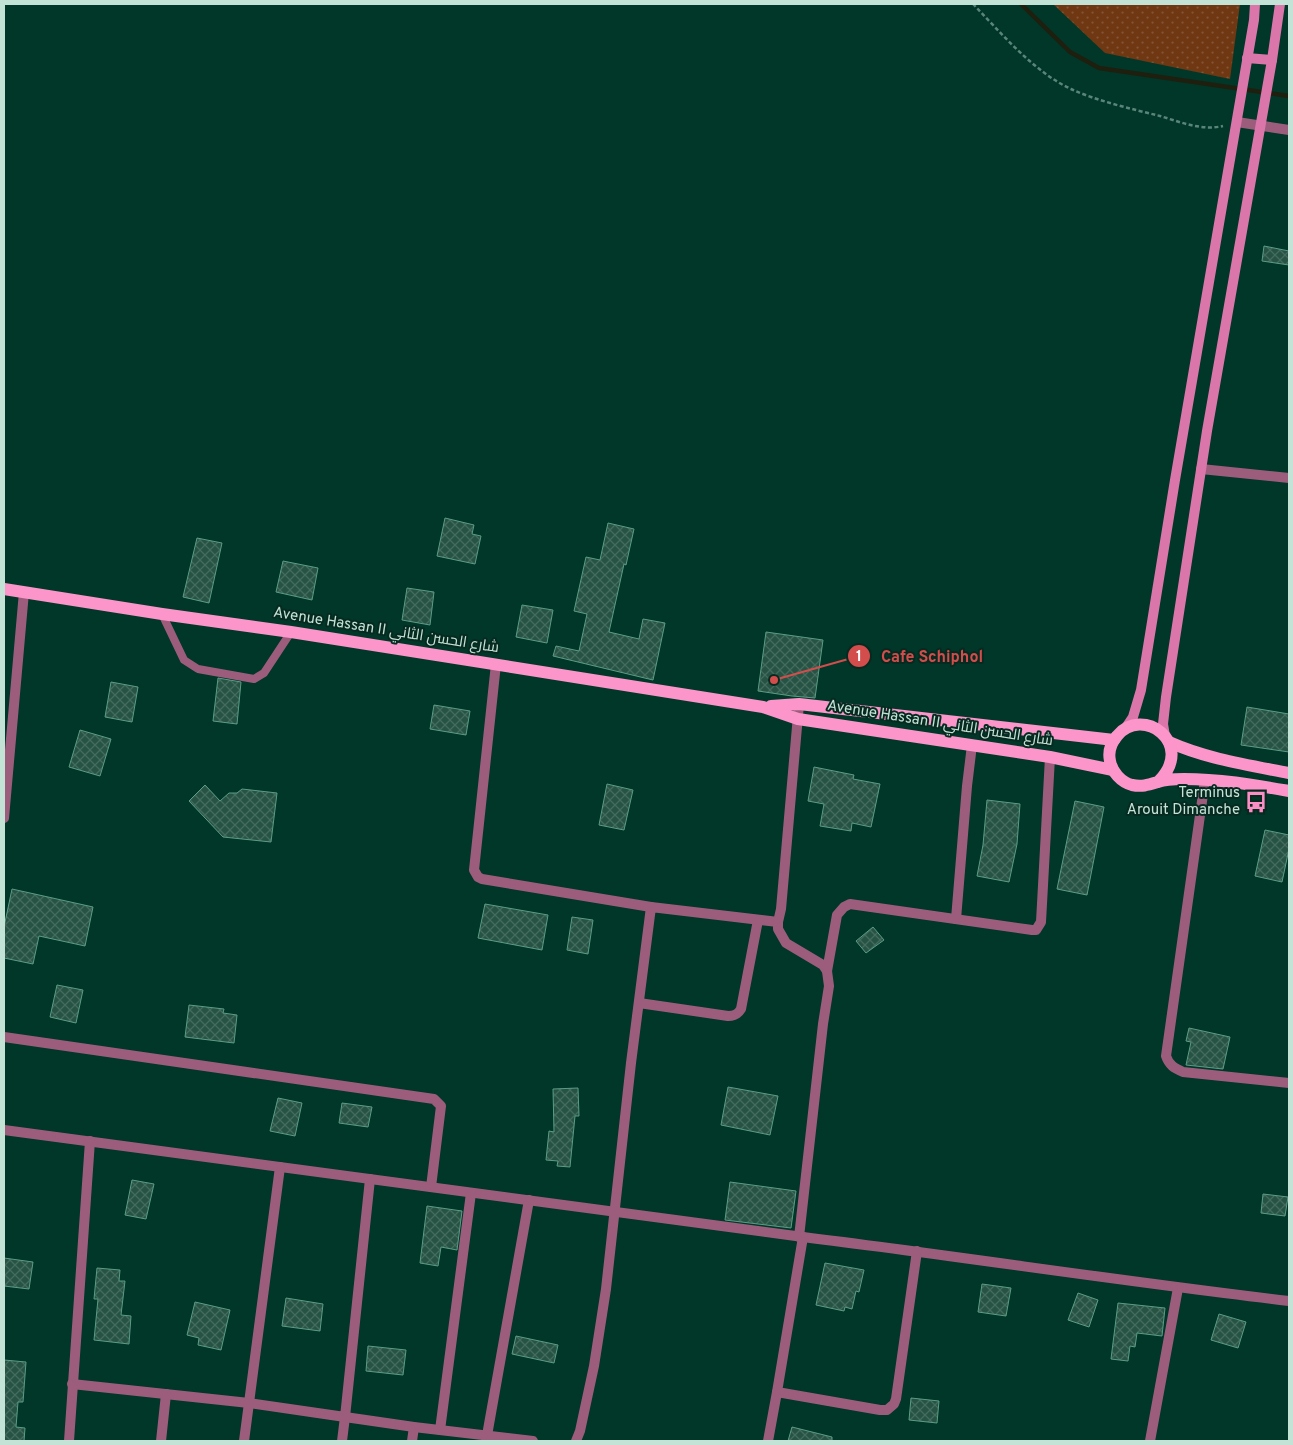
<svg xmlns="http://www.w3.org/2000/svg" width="1293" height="1445" viewBox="0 0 1293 1445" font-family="Overpass,Cairo,sans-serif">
  <defs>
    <pattern id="green-dots" width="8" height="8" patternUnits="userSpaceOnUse" patternTransform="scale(1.25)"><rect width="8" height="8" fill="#703713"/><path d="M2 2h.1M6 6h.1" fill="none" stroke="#835435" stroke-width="1.8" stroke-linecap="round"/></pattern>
    <pattern id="building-cross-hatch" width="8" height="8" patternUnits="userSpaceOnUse" patternTransform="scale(1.25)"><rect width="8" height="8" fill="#265344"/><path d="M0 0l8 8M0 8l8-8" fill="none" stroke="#446c5e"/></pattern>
  </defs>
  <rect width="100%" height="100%" fill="#003728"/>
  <path fill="url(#green-dots)" d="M1053,4H1240L1230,79L1105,53Z"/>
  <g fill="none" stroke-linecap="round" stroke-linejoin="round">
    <path stroke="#1e1f0e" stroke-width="4.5" d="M1021,4L1070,52L1099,68L1289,96"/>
  </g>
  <g fill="url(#building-cross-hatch)" stroke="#5c9c85">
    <path d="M1264,246L1289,251V265L1262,261Z"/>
    <path d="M445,518L474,525L472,534L481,536L475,564L437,556Z"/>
    <path d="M608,523L634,529L626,565L624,564L609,632L639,639L643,619L665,623L653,680L553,656L556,646L579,651L587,614L574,611L586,557L600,560Z"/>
    <path d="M197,538L222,543L209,603L183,597Z"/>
    <path d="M283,561L318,568L312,600L276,592Z"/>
    <path d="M407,588L434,592L430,625L402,620Z"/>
    <path d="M522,605L553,610L547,643L516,637Z"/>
    <path d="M766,632L823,640L815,698L792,696L758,691Z"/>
    <path d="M218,678L241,682L237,724L213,721Z"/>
    <path d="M111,682L138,687L132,722L105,717Z"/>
    <path d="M434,705L470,711L466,735L430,729Z"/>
    <path d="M1247,707L1289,714V752L1241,745Z"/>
    <path d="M80,730L111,739L100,776L69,767Z"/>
    <path d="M814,767L854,775L853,779L880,784L871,827L852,823L851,831L820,826L824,804L808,801Z"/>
    <path d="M607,784L633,790L624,830L599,825Z"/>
    <path d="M205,785L220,801L229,793H237L242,789L277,793L271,842L223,837L189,801Z"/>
    <path d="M987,800L1020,804L1017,844L1009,882L977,876L983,845Z"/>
    <path d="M1075,801L1104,807L1087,895L1057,889Z"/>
    <path d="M1265,830L1289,835V849L1282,882L1255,876Z"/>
    <path d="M12,889L93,907L85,946L39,936L33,964L4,958V927Z"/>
    <path d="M485,904L548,915L542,950L478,938Z"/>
    <path d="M572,917L593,920L588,954L567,950Z"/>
    <path d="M873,927L884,940L866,953L856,941Z"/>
    <path d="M57,985L83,990L76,1023L50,1017Z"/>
    <path d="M189,1005L224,1009L223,1013L237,1015L234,1043L185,1037Z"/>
    <path d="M1189,1028L1230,1037L1223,1069L1186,1065L1191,1042L1186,1041Z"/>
    <path d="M728,1087L778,1096L770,1135L721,1125Z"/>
    <path d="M578,1088L579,1116H575L570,1167L557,1166L558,1161L546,1160L549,1131L554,1132L553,1089Z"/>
    <path d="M278,1098L302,1103L295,1136L270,1131Z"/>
    <path d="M342,1103L372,1107L368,1127L339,1123Z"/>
    <path d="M132,1180L154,1184L146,1219L125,1215Z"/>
    <path d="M730,1182L796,1191L791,1228L725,1220Z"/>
    <path d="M1263,1194L1288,1197L1285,1216L1261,1213Z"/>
    <path d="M427,1206L462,1211L457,1250L441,1247L438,1266L420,1263Z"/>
    <path d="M4,1258L33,1262L29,1289L4,1286Z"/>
    <path d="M825,1263L864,1270L859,1292L856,1291L852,1309L845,1307L844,1311L816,1305Z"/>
    <path d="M97,1268L120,1270L119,1281H125L121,1315L131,1316L129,1344L94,1340L98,1299H94Z"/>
    <path d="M982,1284L1011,1288L1006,1316L978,1312Z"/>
    <path d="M1078,1293L1098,1300L1089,1327L1068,1320Z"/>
    <path d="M286,1298L323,1304L320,1331L282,1326Z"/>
    <path d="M195,1302L230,1310L221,1350L198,1345L199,1338L187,1335Z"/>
    <path d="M1118,1303L1165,1308L1162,1336L1137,1333L1135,1347L1130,1346L1128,1361L1111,1359Z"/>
    <path d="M1219,1314L1246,1322L1238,1348L1211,1340Z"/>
    <path d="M516,1336L558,1345L554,1363L512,1354Z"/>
    <path d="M368,1346L406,1350L403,1375L366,1371Z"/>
    <path d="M4,1360L26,1362L23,1402H18L16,1427L25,1428L24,1441H4Z"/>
    <path d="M911,1398L939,1401L937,1423L909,1420Z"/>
    <path d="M792,1427L832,1437V1441H788Z"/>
  </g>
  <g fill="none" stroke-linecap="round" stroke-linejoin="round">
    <path stroke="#5a8679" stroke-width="2.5" stroke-dasharray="4 2.5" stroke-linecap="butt" d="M973,4C1001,33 1034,72 1071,89C1097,101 1132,109 1160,116C1180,122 1202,131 1223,126"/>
    <path stroke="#9c5d7d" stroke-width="8" d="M162,614L184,660L198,669L254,679L264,673L291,632"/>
    <g stroke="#9c5d7d" stroke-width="10">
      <path d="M1237,122L1289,130"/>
      <path d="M1201,469L1289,478"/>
      <path d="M496,664L474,870L478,877L482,879L651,907"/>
      <path d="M1205,780L1166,1056C1169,1065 1174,1068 1183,1072L1289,1083"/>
      <path d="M4,818L24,592"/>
      <path d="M956,919L967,786L972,745"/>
      <path d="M778,922V929L786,943L823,965L827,971L829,986L823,1024L799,1237"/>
      <path d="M827,971L837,915L844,907L850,904L1032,930H1036L1041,922L1050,757"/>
      <path d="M639,1003L728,1016C735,1016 738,1014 741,1009L758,920"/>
      <path d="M4,1037L434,1099L441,1106L431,1187"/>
      <path d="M4,1130L803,1237C965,1257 1127,1282 1289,1301"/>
      <path d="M803,1237L777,1392L880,1410H887L894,1404L896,1399L917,1251"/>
      <path d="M72,1384L249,1403L345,1417L370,1179"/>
      <path d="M440,1430L471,1193"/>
      <path d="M69,1441L90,1141"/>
      <path d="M161,1441L166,1394"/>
      <path d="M244,1441L280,1167"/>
      <path d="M342,1441L345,1417L414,1427L533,1441"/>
      <path d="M412,1441L414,1427"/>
      <path d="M486,1441L529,1200"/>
      <path d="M576,1441L580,1431L594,1366L606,1289L631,1063L651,907L778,922L781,909L799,704"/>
      <path d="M768,1441L777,1392"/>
      <path d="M1150,1441L1178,1288"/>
    </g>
    <g stroke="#da76a9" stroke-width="10">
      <path d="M1247,58L1272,60"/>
      <path d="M1125,729L1133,717L1141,690L1175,480L1254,20L1255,4"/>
      <path d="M1165,736L1163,724L1166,697L1207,431L1272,60L1280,4"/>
    </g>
    <g stroke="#fc95c9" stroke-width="12">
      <path d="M4,589L162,614L291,632L763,707L798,719L1050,757L1113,770"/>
      <path d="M771,706L799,704L1114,740"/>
      <path d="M1169,742C1207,759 1248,765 1289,773"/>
      <path d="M1159,781C1196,743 1142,705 1117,736C1111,743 1108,752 1110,761C1112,772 1121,782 1132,785C1142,787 1148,785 1158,782C1165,779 1176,779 1184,779C1220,779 1254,785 1289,791"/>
    </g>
  </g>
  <defs>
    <g id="bus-bare" transform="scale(1.725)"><path d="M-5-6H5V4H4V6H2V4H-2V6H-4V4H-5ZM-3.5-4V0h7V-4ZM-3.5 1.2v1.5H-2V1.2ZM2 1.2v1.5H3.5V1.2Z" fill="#fb8fc5" stroke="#072a20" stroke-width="2.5" paint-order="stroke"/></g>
  </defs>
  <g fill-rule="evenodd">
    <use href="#bus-bare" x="1256" y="802"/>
  </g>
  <g text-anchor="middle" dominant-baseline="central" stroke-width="4" stroke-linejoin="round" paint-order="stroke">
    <g font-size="15" fill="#c4e3d7" stroke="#072a20">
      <text transform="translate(386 631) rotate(9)">Avenue Hassan II شارع الحسن الثاني</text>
      <text transform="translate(940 724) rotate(9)">Avenue Hassan II شارع الحسن الثاني</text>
    </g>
    <g font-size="15" fill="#c4e3d7" stroke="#072a20" text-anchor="end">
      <text x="1240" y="793">Terminus<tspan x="1240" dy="17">Arouit Dimanche</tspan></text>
    </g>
  </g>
  <path fill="none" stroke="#d24d4b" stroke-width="2" d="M774 680L859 656"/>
  <g fill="#d24d4b" stroke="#072a20" stroke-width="2">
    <circle cx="774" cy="680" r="5"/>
    <circle cx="859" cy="656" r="12"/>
  </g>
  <g font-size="15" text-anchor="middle" font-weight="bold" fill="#fff">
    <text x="859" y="661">1</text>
  </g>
  <g font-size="16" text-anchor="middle" font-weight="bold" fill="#d24d4b" stroke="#072a20" stroke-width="4" stroke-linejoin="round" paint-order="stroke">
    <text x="932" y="662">Cafe Schiphol</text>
  </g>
  <rect width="1293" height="1445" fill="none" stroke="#c4e3d7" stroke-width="10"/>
</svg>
